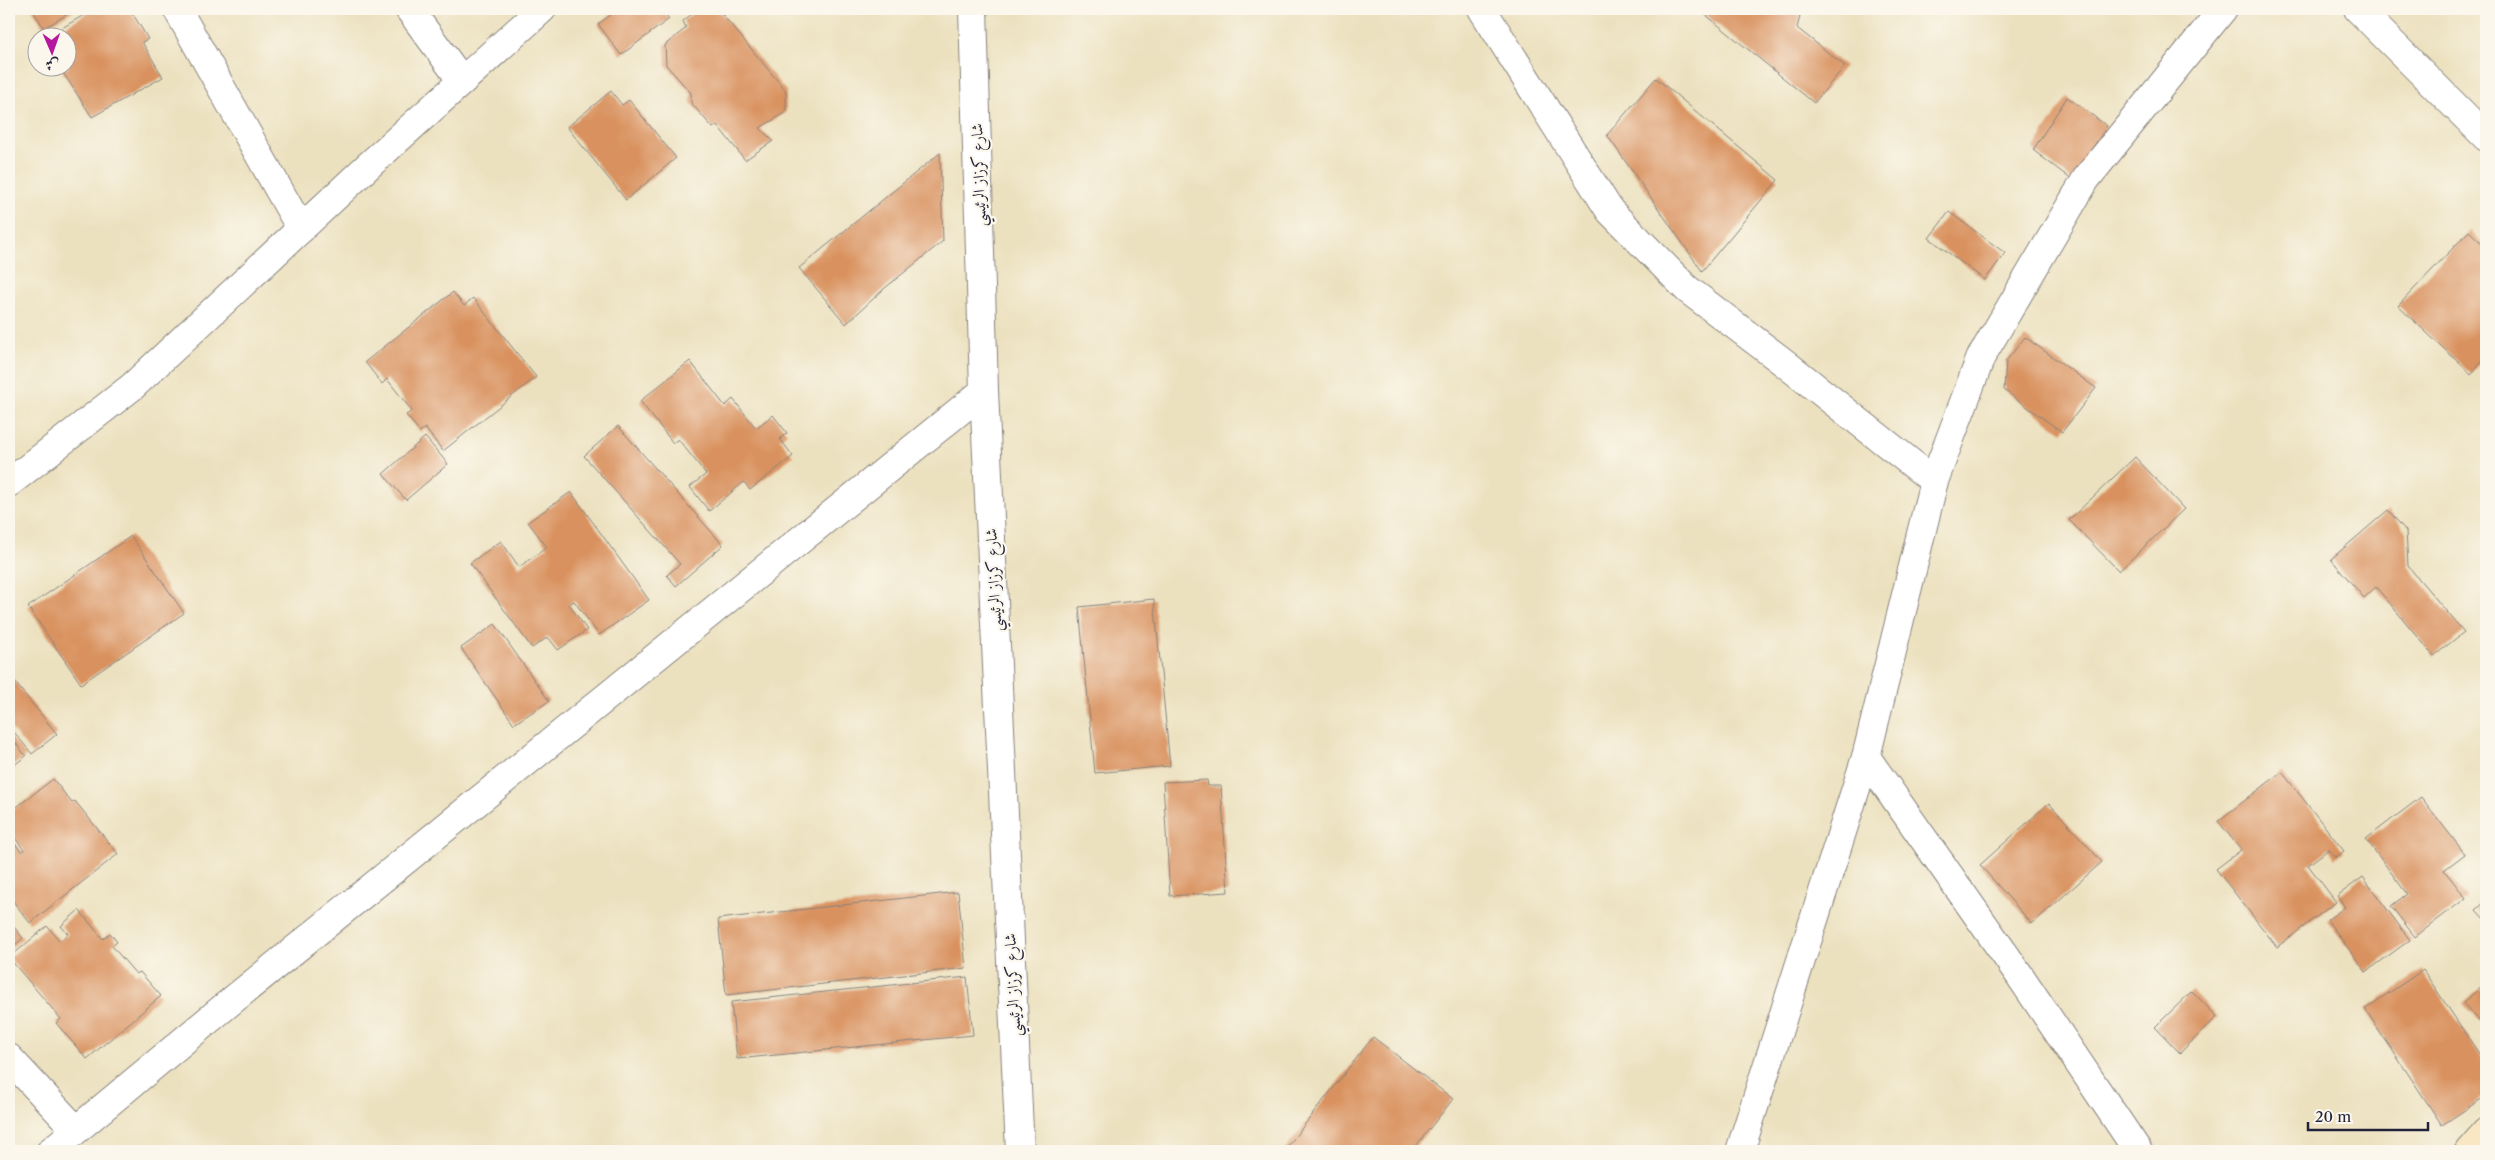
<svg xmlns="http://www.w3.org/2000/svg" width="2495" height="1160" viewBox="0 0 2495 1160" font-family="'Libre Caslon Text',Amiri,serif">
  <rect width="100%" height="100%" fill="#fbf7ec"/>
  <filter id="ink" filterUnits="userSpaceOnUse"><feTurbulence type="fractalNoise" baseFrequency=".02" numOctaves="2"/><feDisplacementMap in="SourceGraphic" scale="10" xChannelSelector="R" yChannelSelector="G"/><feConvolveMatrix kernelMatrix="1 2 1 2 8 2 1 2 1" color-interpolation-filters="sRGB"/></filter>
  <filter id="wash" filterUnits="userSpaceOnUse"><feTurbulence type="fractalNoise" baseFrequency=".0096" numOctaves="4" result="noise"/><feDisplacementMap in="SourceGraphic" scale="20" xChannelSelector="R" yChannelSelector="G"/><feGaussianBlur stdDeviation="1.12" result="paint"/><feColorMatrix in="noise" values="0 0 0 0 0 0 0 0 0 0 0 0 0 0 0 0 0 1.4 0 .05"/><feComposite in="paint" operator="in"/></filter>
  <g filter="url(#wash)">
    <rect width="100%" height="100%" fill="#ece1bf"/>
    <g id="blocks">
      <g fill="#d9925f">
        <path d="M32,9H76L44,28Z"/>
        <path d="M94,9H130L148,39L142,42L163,77L92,117L60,68H68V38H45Z"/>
        <path d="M619,9H662L669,19L621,55L598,24Z"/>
        <path d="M698,9H718L786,91V112L760,128L773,141L745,160L717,125L713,128L691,103V93L666,65L665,45L686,28L683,21Z"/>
        <path d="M770,9H801L785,17Z"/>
        <path d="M1703,9H1791L1800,16L1797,28L1845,66L1814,103L1701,11Z"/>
        <path d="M1656,78L1778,180L1702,271L1607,135Z"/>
        <path d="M611,91L622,105L629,100L676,158L626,200L567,127Z"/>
        <path d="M2067,97L2107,126L2072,180L2033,150Z"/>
        <path d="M940,153L943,241L885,288L846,324L799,268Z"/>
        <path d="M1949,212L2005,253L1985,280L1929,238Z"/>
        <path d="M2469,231L2486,247V357L2471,374L2398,306Z"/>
        <path d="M453,292L464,306L473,298L536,377L443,451L425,428L420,432L406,415L412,411L387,379L382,384L365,362Z"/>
        <path d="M2025,337L2096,388L2062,432L2004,390L2006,361Z"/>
        <path d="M690,361L725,406L733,399L756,428L773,415L787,433L780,439L793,456L750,490L744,482L709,511L690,487L706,474L678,439L673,443L640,401Z"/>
        <path d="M618,426L723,545L676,586L667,575L680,564L584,456Z"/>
        <path d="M425,437L448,464L406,500L383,474Z"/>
        <path d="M2135,457L2184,509L2119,571L2069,520Z"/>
        <path d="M571,492L649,600L599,635L574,601L569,604L587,630L558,650L548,637L532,648L470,563L501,541L519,567L547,547L528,522Z"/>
        <path d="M2388,510L2406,531L2408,566L2464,632L2434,656L2376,587L2364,598L2331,559Z"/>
        <path d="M131,536L184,613L81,684L28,607Z"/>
        <path d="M1154,599L1170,766L1095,773L1079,607Z"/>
        <path d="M495,624L549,701L514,724L461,648Z"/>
        <path d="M9,675L57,734L32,754L9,726Z"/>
        <path d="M9,735L26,756L9,769Z"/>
        <path d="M2282,772L2344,851L2335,858L2329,849L2308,865L2336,902L2277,947L2216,869L2241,850L2218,821Z"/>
        <path d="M53,779L72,803L75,801L118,854L30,923L9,896V837L22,852L24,850L9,830V813Z"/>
        <path d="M1207,780L1208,786H1221L1228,892L1170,896L1163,782Z"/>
        <path d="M2421,797L2465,854L2444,870L2466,898L2415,937L2391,906L2407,894L2366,839Z"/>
        <path d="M2049,803L2102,862L2032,924L1980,865Z"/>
        <path d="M2363,877L2410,940L2366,972L2327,920L2345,907L2337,896Z"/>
        <path d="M958,892L966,968L726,995L718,919Z"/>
        <path d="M2486,901V921L2476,910Z"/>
        <path d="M79,910L103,939L110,933L117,942L112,946L136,974L140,972L161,996L87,1059L56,1023L61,1019L9,958L47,926L60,941L68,934L61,926Z"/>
        <path d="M9,921L23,938L9,950Z"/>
        <path d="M2423,970L2486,1064V1096L2442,1125L2365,1009Z"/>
        <path d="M967,977L973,1035L737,1059L731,1002Z"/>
        <path d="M2486,982V1028L2463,1003Z"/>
        <path d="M2192,991L2217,1017L2180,1053L2155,1027Z"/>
        <path d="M1373,1037L1453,1099L1412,1151H1284Z"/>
      </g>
    </g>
  </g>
  <g filter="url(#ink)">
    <use href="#blocks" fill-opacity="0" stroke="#87827d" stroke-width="1"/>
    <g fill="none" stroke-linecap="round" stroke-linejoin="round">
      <g stroke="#87827d" stroke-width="30">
        <g id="minor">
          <path d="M177,9L301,229"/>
          <path d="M409,9L462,81"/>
          <path d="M1482,9L1610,211L1687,289L1782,361L1934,481"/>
          <path d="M2358,9L2486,137"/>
          <path d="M9,483L133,386L367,167L542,9"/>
          <path d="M1866,757L2018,973L2138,1151"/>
          <path d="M9,1058L76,1130"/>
          <path d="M51,1151L229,1003L984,391"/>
          <path d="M1740,1151L1866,757L1934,481L1981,357L2086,179L2223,9"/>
        </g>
      </g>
      <g stroke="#87827d" stroke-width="30">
        <path id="tertiary" d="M973,9L984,391L1020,1151"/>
      </g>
      <g stroke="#87827d" stroke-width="30">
        <path id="secondary" d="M2469,1151L2486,1132"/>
      </g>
      <use href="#minor" stroke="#fff" stroke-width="28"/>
      <use href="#tertiary" stroke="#fff" stroke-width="28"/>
      <use href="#secondary" stroke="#f9e7c3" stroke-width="28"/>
    </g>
  </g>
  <g text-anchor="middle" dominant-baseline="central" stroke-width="4.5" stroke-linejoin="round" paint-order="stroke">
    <g font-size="16" fill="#22223b" stroke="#fbf7ec">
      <text transform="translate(978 175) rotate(-92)">شارع كرزاز الرئيسي</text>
      <text transform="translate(993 580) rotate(-93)">شارع كرزاز الرئيسي</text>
      <text transform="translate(1012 985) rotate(-93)">شارع كرزاز الرئيسي</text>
    </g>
  </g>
  <rect width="2495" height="1160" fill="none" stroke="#fbf7ec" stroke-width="30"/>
  <g transform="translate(52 52) rotate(178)"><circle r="24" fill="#fbf7ec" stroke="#a4a2a5"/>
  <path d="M0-4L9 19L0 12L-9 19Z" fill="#b5179e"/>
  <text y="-8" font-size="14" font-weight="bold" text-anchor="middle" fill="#22223b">ش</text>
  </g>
  <path d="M2308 1122v8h120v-8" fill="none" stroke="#22223b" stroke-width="2.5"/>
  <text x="2315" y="1122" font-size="15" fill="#22223b" stroke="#fbf7ec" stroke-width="4" paint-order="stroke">20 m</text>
</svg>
